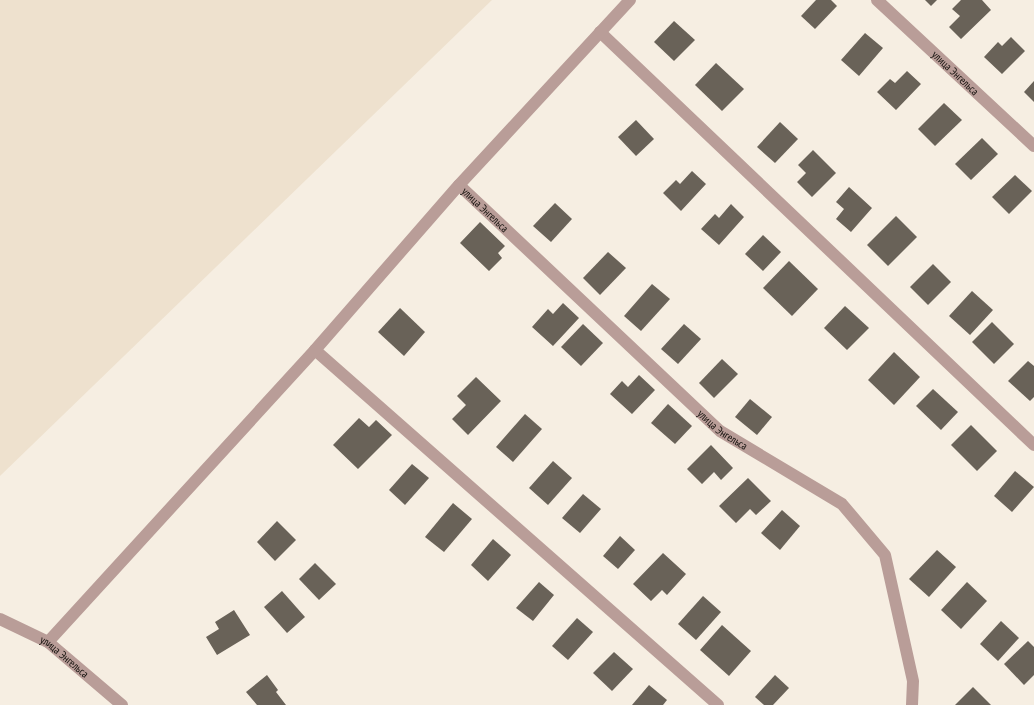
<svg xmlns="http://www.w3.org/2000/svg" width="1034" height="705" viewBox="0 0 1034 705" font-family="'PT Sans Narrow',sans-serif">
  <rect width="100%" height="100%" fill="#f6eee2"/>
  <path fill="#eee1ce" d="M0,0H492L0,476Z"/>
  <g fill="#696258">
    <path d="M816,0H831L837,6L815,29L801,16Z"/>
    <path d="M925,0H937L931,6Z"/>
    <path d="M961,0H982L991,10L961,39L949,27L960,16L952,9Z"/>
    <path d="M674,21L695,40L674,61L654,42Z"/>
    <path d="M865,33L883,48L859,76L841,60Z"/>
    <path d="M1011,37L1025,51L1002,74L984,57L998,42L1002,46Z"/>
    <path d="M716,63L744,89L722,111L695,85Z"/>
    <path d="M907,71L921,84L896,110L877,92L890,79L895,83Z"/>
    <path d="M1034,81V102L1024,92Z"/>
    <path d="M944,103L962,120L935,146L918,129Z"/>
    <path d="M636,120L654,139L636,156L618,137Z"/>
    <path d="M780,122L798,139L775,163L757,147Z"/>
    <path d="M982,138L998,154L971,180L955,164Z"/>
    <path d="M813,150L836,173L812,197L797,182L806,173L798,165Z"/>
    <path d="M692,171L706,184L681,211L663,193L676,180L680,184Z"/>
    <path d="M1015,175L1032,191L1009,214L992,197Z"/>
    <path d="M849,187L872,208L851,232L836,219L844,209L836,202Z"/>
    <path d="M555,203L572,219L551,242L533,226Z"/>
    <path d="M731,204L744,217L719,245L701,229L715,214L719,218Z"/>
    <path d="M896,216L917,237L888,266L867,245Z"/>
    <path d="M480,222L505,246L498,253L502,258L489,271L460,243Z"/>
    <path d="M763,235L781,252L763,271L745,254Z"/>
    <path d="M608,252L626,268L600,295L583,278Z"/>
    <path d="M789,261L818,289L792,316L763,288Z"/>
    <path d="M933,264L951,282L928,305L910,287Z"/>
    <path d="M652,284L670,299L641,331L624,316Z"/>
    <path d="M972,291L993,310L970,335L949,316Z"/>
    <path d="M563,303L579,318L553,346L532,327L548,309L553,314Z"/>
    <path d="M845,306L869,328L847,350L824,328Z"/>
    <path d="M400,308L425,332L404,356L378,332Z"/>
    <path d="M992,322L1014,344L994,364L972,342Z"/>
    <path d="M583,324L603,343L581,366L561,347Z"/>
    <path d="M684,324L701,339L678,364L661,349Z"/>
    <path d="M894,352L920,377L894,405L868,380Z"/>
    <path d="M722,359L738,374L714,398L699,383Z"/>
    <path d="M1028,361L1034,366V397L1030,401L1008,381Z"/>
    <path d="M639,375L655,390L632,414L610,394L622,381L628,387Z"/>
    <path d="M476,377L501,401L468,435L452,419L466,405L457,396Z"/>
    <path d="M933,389L958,412L941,430L916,406Z"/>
    <path d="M750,399L772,417L757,435L735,417Z"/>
    <path d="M668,404L692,426L675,444L651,423Z"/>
    <path d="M525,414L542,429L513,462L496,447Z"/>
    <path d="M359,418L369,427L376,420L392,435L358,469L333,445Z"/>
    <path d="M971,425L997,451L977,471L951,445Z"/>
    <path d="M711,445L733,468L721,480L714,472L702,484L687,469Z"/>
    <path d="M553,461L572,478L548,505L529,488Z"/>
    <path d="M412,464L429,478L405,505L389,490Z"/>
    <path d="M1015,471L1034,487L1012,512L994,496Z"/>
    <path d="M748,478L771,501L756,515L750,509L736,523L719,506Z"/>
    <path d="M583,494L601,509L580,533L562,518Z"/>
    <path d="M453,503L472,519L444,552L425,537Z"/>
    <path d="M782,510L800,526L780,550L761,533Z"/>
    <path d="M277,521L296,540L275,561L257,542Z"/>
    <path d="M620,536L635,550L618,569L603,556Z"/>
    <path d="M493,539L511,555L488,581L471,565Z"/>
    <path d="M937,550L956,567L929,597L909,579Z"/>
    <path d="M663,553L686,574L667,595L662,590L651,601L633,584Z"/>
    <path d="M315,563L336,584L319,600L299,579Z"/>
    <path d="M539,582L554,595L533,621L516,608Z"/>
    <path d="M967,582L987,601L961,629L941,610Z"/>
    <path d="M282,591L305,617L287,633L264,607Z"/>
    <path d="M703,596L721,612L696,640L678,624Z"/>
    <path d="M234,610L250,635L217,655L206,637L219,629L215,622Z"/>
    <path d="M577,618L593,632L568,660L552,646Z"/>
    <path d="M1001,621L1019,638L998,661L980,644Z"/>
    <path d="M722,625L751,651L729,676L700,650Z"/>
    <path d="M1028,641L1034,647V675L1024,685L1004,664Z"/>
    <path d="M614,652L633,669L612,691L593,673Z"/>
    <path d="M267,675L278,690L276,692L286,705H257L246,692Z"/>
    <path d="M775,675L789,688L773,705H764L755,697Z"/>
    <path d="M649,685L667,700L663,705H632Z"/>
    <path d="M973,687L991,705H955Z"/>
  </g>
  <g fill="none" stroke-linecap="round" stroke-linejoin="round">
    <g stroke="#b99d98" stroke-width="12">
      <path id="s1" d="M877,0L1034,146"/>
      <path d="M600,32L1034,445"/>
      <path id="s2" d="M459,185L720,431L842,504L885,555L913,681L912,705"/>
      <path d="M315,350L718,705"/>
      <path id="s3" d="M0,619L48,642L122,705"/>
      <path d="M48,642L315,350L459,185L630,0"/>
    </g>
  </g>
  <g text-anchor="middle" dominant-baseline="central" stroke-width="3.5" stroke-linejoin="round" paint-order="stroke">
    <g font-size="11" fill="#15120e" stroke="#f6eee2">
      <text stroke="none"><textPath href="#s1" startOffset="107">улица Энгельса</textPath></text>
      <text stroke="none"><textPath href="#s2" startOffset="36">улица Энгельса</textPath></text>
      <text stroke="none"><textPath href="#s2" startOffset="360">улица Энгельса</textPath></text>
      <text stroke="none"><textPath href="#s3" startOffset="75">улица Энгельса</textPath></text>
    </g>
  </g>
</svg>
